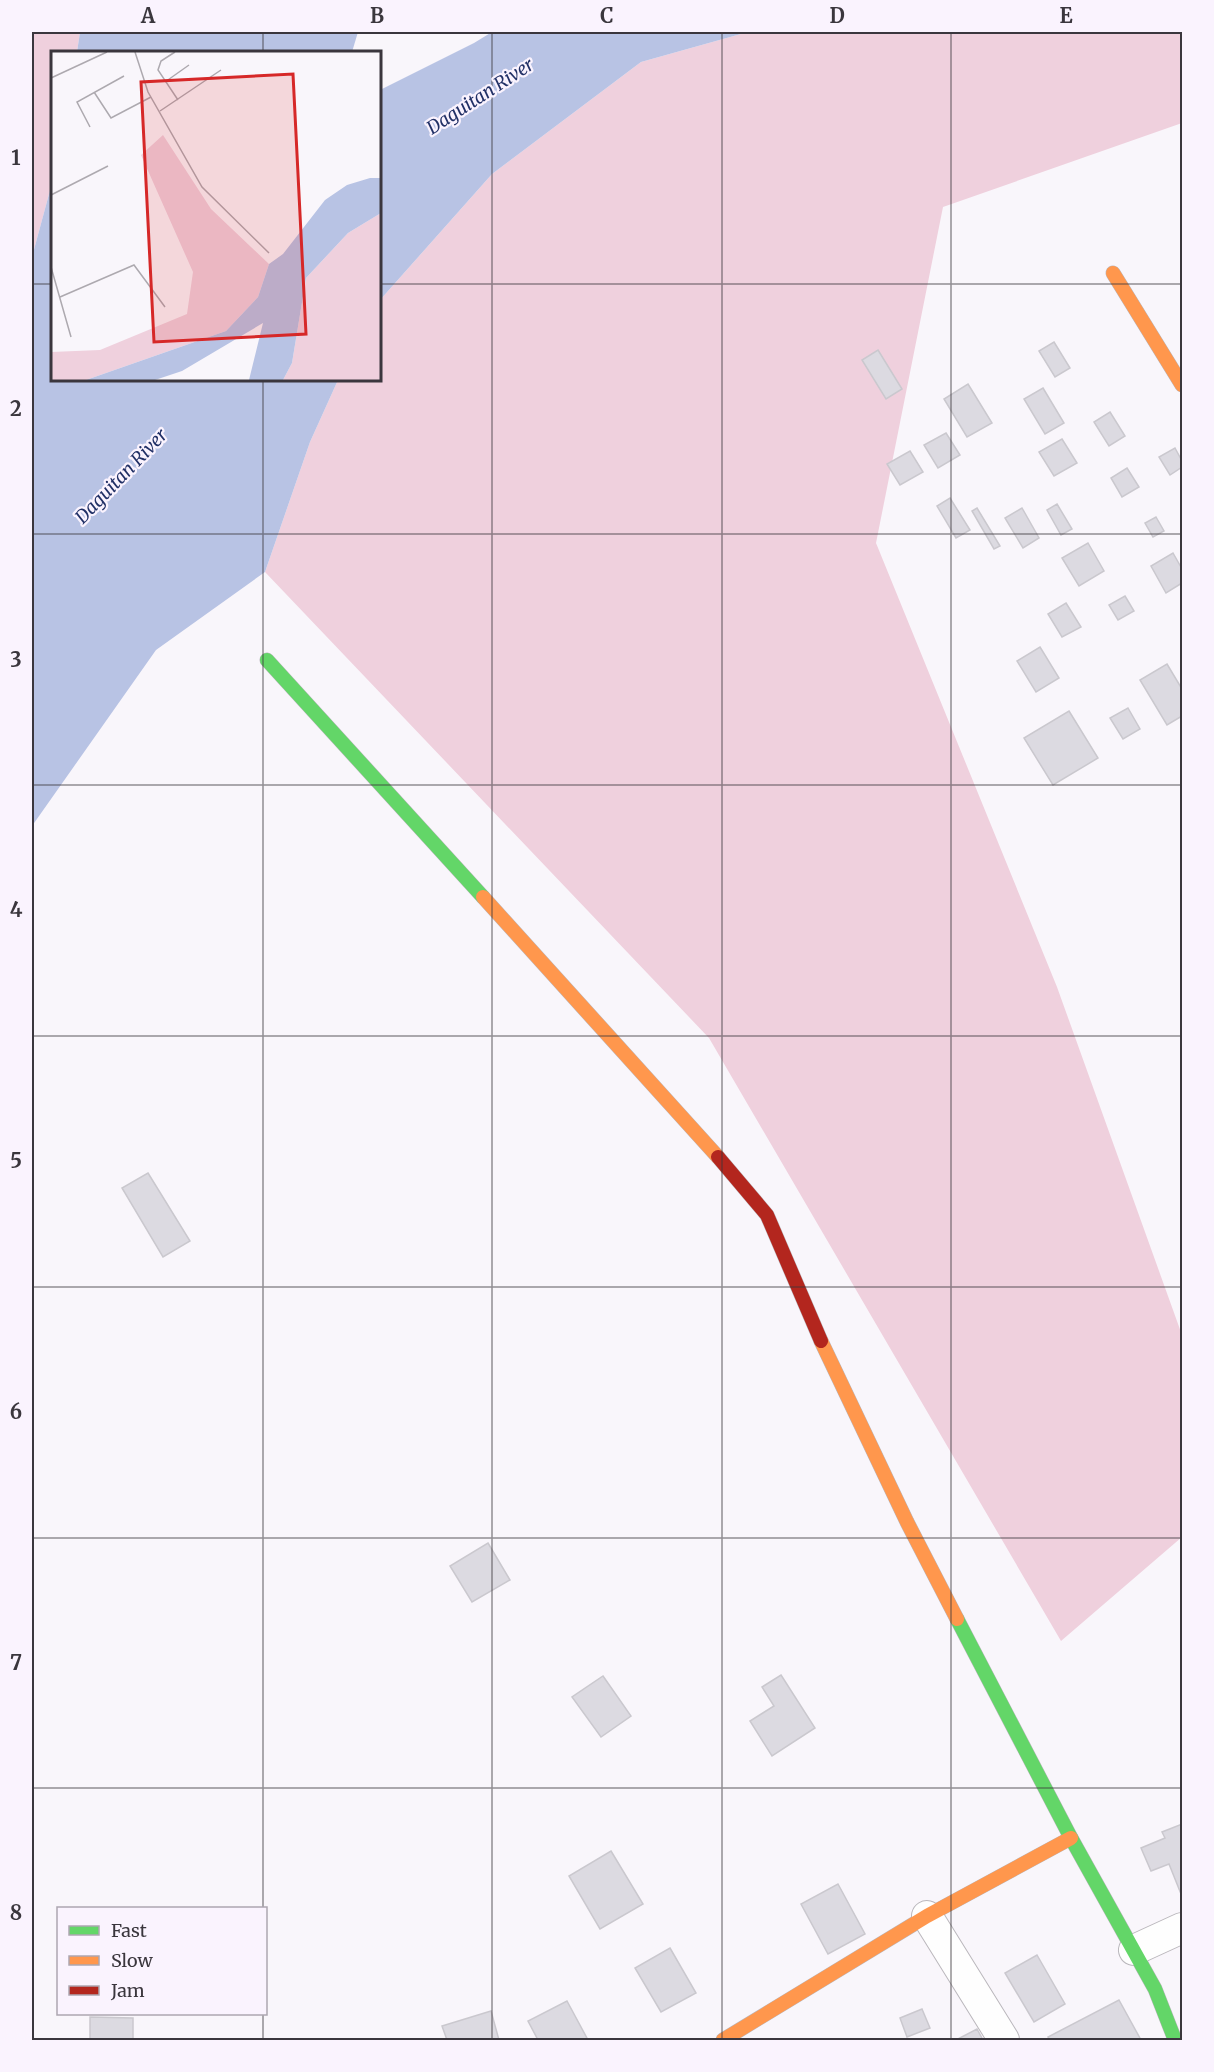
<svg xmlns="http://www.w3.org/2000/svg" width="1214" height="2072" viewBox="0 0 1214 2072" font-family="Merriweather,serif">
  <rect width="100%" height="100%" fill="#f9f6fb"/>
  <g fill="#efd0dd">
    <path d="M32,32H80L77,52H52V183L32,257Z"/>
    <path d="M748,32H1182V123L943,207L876,543L1057,987L1182,1335V1537L1061,1641L709,1038L265,572L310,442L338,380H380V300L492,174L641,62Z"/>
  </g>
  <g fill="#b8c3e4">
    <path d="M80,32H358L352,52H77Z"/>
    <path d="M492,32H748L641,62L492,174L380,300V90L474,43Z"/>
    <path d="M52,183V380H338L310,442L265,572L156,650L32,826V257Z"/>
  </g>
  <g fill="#dcdae1" stroke="#cac8ce" stroke-width="1.5">
    <path d="M1054,342L1070,368L1055,377L1039,351Z"/>
    <path d="M878,350L902,389L886,399L862,360Z"/>
    <path d="M968,384L992,423L967,437L944,399Z"/>
    <path d="M1043,388L1064,423L1045,434L1024,399Z"/>
    <path d="M1110,412L1125,436L1109,446L1094,422Z"/>
    <path d="M946,433L960,455L938,468L924,445Z"/>
    <path d="M1062,439L1077,463L1054,476L1039,452Z"/>
    <path d="M1175,448L1182,461V467L1170,475L1159,457Z"/>
    <path d="M910,451L923,472L900,485L887,464Z"/>
    <path d="M1127,468L1139,487L1122,497L1111,478Z"/>
    <path d="M950,498L970,530L956,538L937,506Z"/>
    <path d="M1057,504L1072,529L1061,535L1047,510Z"/>
    <path d="M977,508L1000,546L994,549L972,511Z"/>
    <path d="M1022,508L1039,538L1023,548L1005,518Z"/>
    <path d="M1156,517L1164,531L1153,537L1145,523Z"/>
    <path d="M1088,543L1104,571L1079,586L1062,558Z"/>
    <path d="M1173,553L1182,569V583L1166,593L1151,566Z"/>
    <path d="M1125,596L1134,611L1118,620L1109,605Z"/>
    <path d="M1066,603L1081,627L1062,637L1048,614Z"/>
    <path d="M1040,647L1059,678L1036,692L1017,661Z"/>
    <path d="M1167,664L1182,689V716L1167,725L1140,680Z"/>
    <path d="M1128,708L1140,729L1123,739L1110,718Z"/>
    <path d="M1069,711L1098,758L1053,785L1024,738Z"/>
    <path d="M148,1173L190,1241L163,1257L122,1188Z"/>
    <path d="M488,1543L510,1580L472,1602L450,1566Z"/>
    <path d="M781,1675L815,1728L772,1756L750,1721L774,1706L762,1687Z"/>
    <path d="M603,1676L631,1716L601,1737L572,1697Z"/>
    <path d="M1182,1824V1893L1181,1894L1169,1864L1151,1871L1141,1848L1165,1838L1162,1832Z"/>
    <path d="M611,1851L643,1904L600,1929L569,1876Z"/>
    <path d="M838,1884L865,1934L828,1954L801,1904Z"/>
    <path d="M670,1948L696,1993L661,2012L635,1968Z"/>
    <path d="M1037,1955L1065,2004L1034,2022L1005,1973Z"/>
    <path d="M1119,2000L1141,2040H1050L1048,2037Z"/>
    <path d="M567,2001L588,2040H538L528,2021Z"/>
    <path d="M922,2009L930,2028L907,2037L900,2018Z"/>
    <path d="M491,2011L499,2040H447L442,2026Z"/>
    <path d="M90,2017L133,2018V2040H90Z"/>
    <path d="M977,2029L983,2040H956Z"/>
  </g>
  <g fill="none" stroke-linecap="round" stroke-linejoin="round">
    <g stroke="#bab7bc" stroke-width="32">
      <g id="street">
        <path d="M927,1916L1004,2040"/>
        <path d="M1134,1950L1182,1928"/>
      </g>
    </g>
    <g stroke="#bab7bc" stroke-width="15">
      <g id="fast">
        <path d="M267,660L483,897"/>
        <path d="M957,1619L1071,1838L1155,1989L1175,2040"/>
      </g>
    </g>
    <g stroke="#bab7bc" stroke-width="15">
      <g id="slow">
        <path d="M1113,273L1182,385"/>
        <path d="M483,897L718,1157"/>
        <path d="M821,1341L907,1522L957,1619"/>
        <path d="M723,2040L927,1916L1071,1838"/>
      </g>
    </g>
    <g stroke="#bab7bc" stroke-width="15">
      <path id="jam" d="M718,1157L767,1215L821,1341"/>
    </g>
    <use href="#street" stroke="#fefefe" stroke-width="30"/>
    <use href="#fast" stroke="#63d668" stroke-width="14"/>
    <use href="#slow" stroke="#ff974d" stroke-width="14"/>
    <use href="#jam" stroke="#b3261e" stroke-width="14"/>
  </g>
  <path fill="none" stroke="#3a363d" stroke-width="1.5" stroke-opacity="0.55" d="M263,32V52M492,32V2040M722,32V2040M951,32V2040M32,284H52M380,284H1182M263,380V1908M32,534H1182M32,785H1182M32,1036H1182M32,1287H1182M32,1538H1182M32,1788H1182M263,2014V2040"/>
  <g text-anchor="middle" dominant-baseline="central" stroke-width="4.5" stroke-linejoin="round" paint-order="stroke">
    <g font-size="18" font-style="italic" fill="#213066" stroke="#faf3fe">
      <text transform="translate(480 96) rotate(-33)">Daguitan River</text>
      <text transform="translate(121 476) rotate(-46)">Daguitan River</text>
    </g>
  </g>
  <g transform="translate(51 51)">
    <rect width="330" height="330" fill="#f9f6fb"/>
    <path d="M112,84L160,158L218,213L207,246L175,280L35,329H0V301L49,299L136,263L142,221L90,104ZM330,162V329H232L241,312L255,227L297,182Z" fill="#efd0dd"/>
    <path d="M319,127H330V162L297,182L255,227L241,312L232,329H198L212,272L131,320L104,329H35L175,280L207,246L218,213L232,203L274,149L296,134Z" fill="#b8c3e4"/>
    <path fill="none" stroke="#ada9af" stroke-width="1.5" d="M84,1L97,41L151,136L218,202M124,1L110,10L107,19L127,49M0,27L56,1M114,31L138,14M43,41L60,67L100,46M109,60L170,19M39,76L26,51L73,25M0,144L57,115M0,216L20,286M9,246L83,214L114,256"/>
    <path fill="#d62828" fill-opacity="0.15" stroke="#d62828" stroke-width="3" d="M242,23L255,283L103,291L90,31Z"/>
    <rect width="330" height="330" fill="none" stroke="#3a363d" stroke-width="3"/>
  </g>
  <rect width="1214" height="2072" fill="none" stroke="#faf3fe" stroke-width="66"/>
  <rect x="57" y="1907" width="210" height="108" fill="#faf3fe" stroke="#ada7b1" stroke-width="1.5"/>
  <rect x="69" y="1926" width="30" height="9" fill="#63d668" stroke="#ada7b1" stroke-width="1.5"/>
  <text x="111" y="1937" font-size="18" fill="#3a363d">Fast</text>
  <rect x="69" y="1956" width="30" height="9" fill="#ff974d" stroke="#ada7b1" stroke-width="1.5"/>
  <text x="111" y="1967" font-size="18" fill="#3a363d">Slow</text>
  <rect x="69" y="1986" width="30" height="9" fill="#b3261e" stroke="#ada7b1" stroke-width="1.5"/>
  <text x="111" y="1997" font-size="18" fill="#3a363d">Jam</text>
  <rect x="33" y="33" width="1148" height="2006" fill="none" stroke="#3a363d" stroke-width="2"/>
  <g font-size="20" text-anchor="middle" font-weight="bold" fill="#3a363d">
    <text x="148" y="23">A</text>
    <text x="377" y="23">B</text>
    <text x="607" y="23">C</text>
    <text x="837" y="23">D</text>
    <text x="1066" y="23">E</text>
    <text x="16" y="165">1</text>
    <text x="16" y="416">2</text>
    <text x="16" y="667">3</text>
    <text x="16" y="917">4</text>
    <text x="16" y="1168">5</text>
    <text x="16" y="1419">6</text>
    <text x="16" y="1670">7</text>
    <text x="16" y="1920">8</text>
  </g>
</svg>
